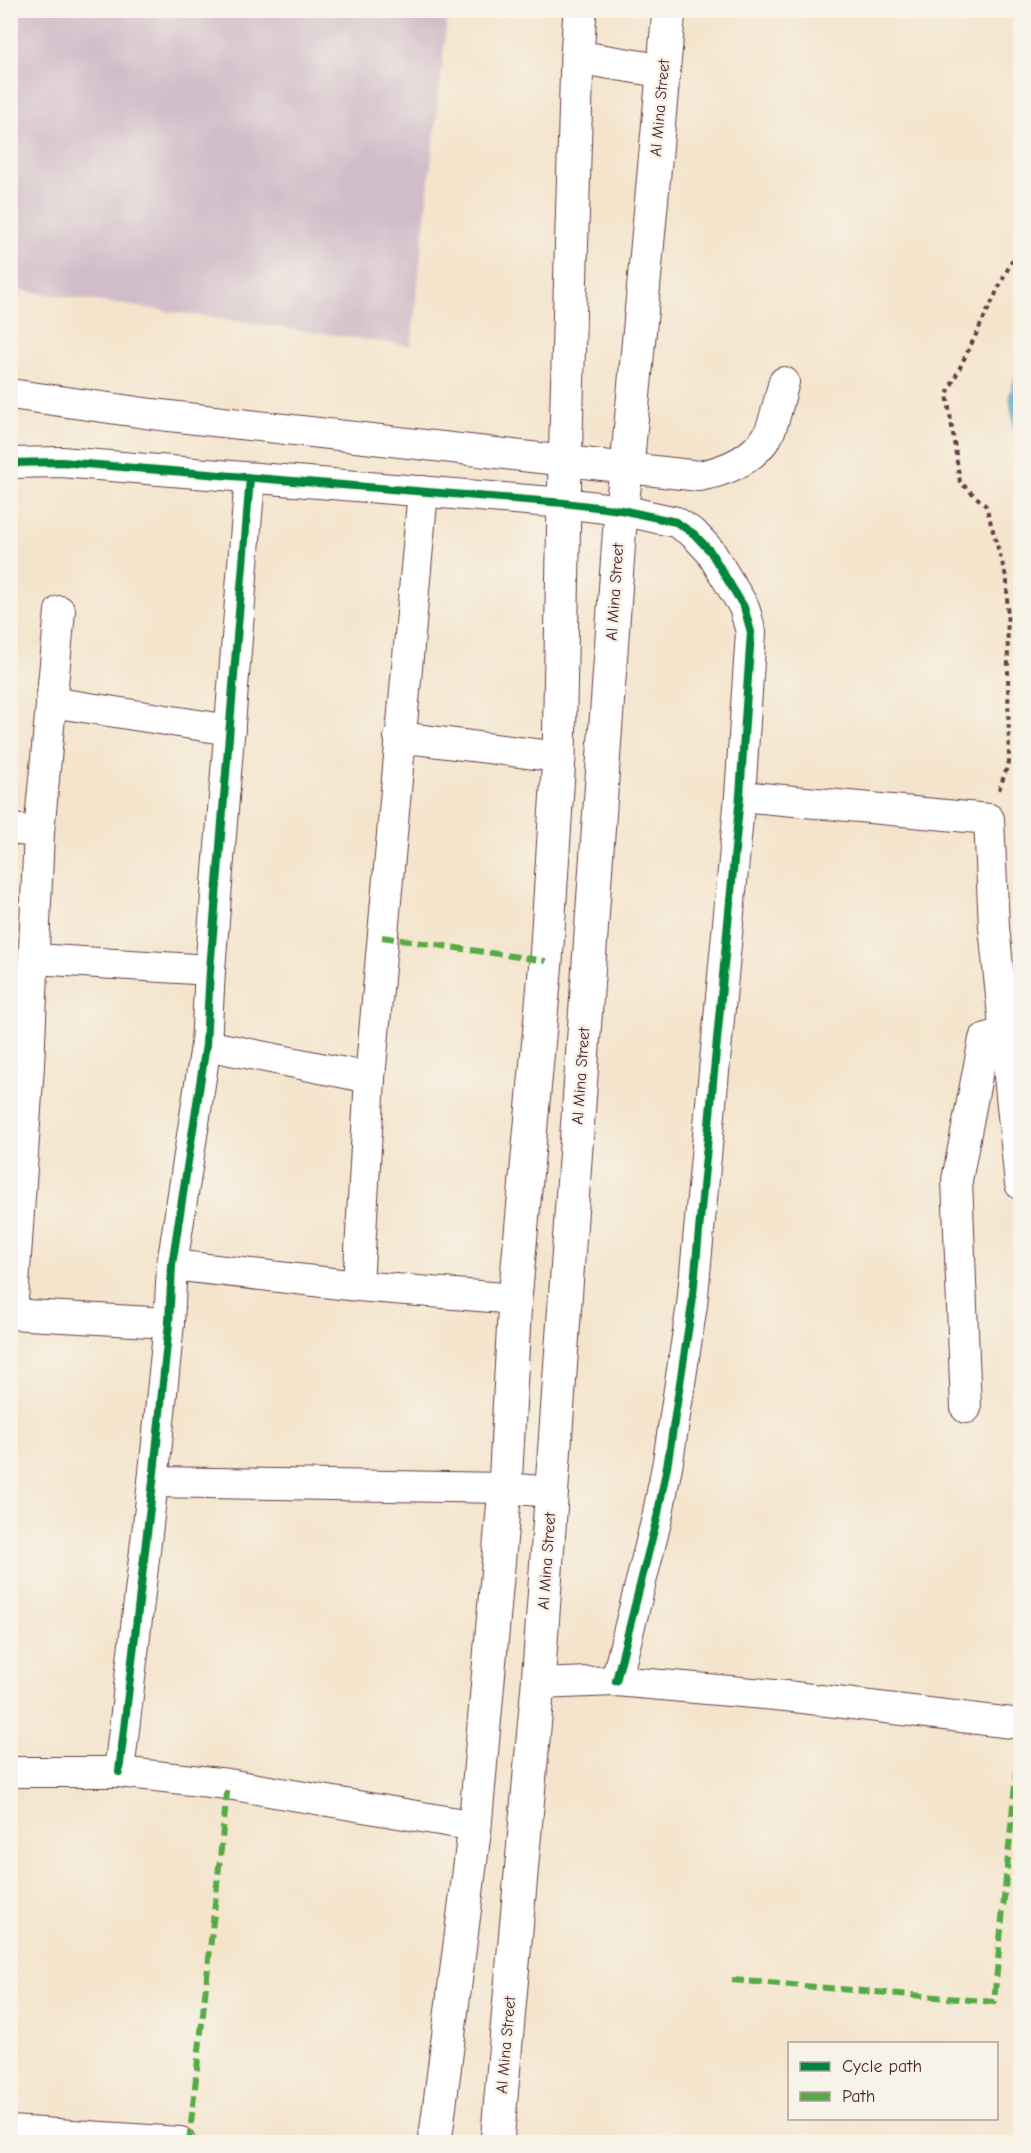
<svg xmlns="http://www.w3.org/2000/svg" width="1031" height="2153" viewBox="0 0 1031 2153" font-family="'Comic Neue',sans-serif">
  <rect width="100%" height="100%" fill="#f7f3e8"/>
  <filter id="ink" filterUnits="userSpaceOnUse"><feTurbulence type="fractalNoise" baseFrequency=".0167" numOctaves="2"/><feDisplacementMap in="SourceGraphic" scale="12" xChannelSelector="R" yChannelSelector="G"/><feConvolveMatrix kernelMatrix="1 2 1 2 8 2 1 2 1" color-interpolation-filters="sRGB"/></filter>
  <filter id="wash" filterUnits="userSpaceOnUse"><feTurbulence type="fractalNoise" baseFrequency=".008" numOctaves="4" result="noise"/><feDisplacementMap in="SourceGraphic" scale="24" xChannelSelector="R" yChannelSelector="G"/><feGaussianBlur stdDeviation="1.35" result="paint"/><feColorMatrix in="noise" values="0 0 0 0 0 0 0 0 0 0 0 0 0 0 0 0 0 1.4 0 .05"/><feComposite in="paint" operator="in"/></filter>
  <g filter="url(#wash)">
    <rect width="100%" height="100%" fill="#f4e4cc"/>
    <path fill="#d1bdc9" d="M11,10L448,11L411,346L11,289Z"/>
    <path fill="#51b4cf" stroke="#4e6a7d" stroke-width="1.5" d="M1020,363V471L1010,395Z"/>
  </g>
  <g filter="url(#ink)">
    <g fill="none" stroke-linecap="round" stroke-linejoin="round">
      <g stroke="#643d43" stroke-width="32">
        <g id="street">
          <path d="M10,394L152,414L699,476C726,471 751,461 767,437C775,423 779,398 784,382"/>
          <path d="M10,463L61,462L564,503L621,510L676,522L694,534L710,551L744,607L751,632L740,796L692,1305L668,1461L657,1518L616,1681"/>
          <path d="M51,702L230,730"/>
          <path d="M399,737L559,757"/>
          <path d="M740,796L989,819L994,927L1020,1184"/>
          <path d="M10,829L39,832"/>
          <path d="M35,959L210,970"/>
          <path d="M206,1045L370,1078"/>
          <path d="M172,1265L358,1286L515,1299"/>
          <path d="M358,1286L370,1078L423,491"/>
          <path d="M10,1314L169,1323"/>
          <path d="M12,1314L29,1065L39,832L60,611"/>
          <path d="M966,1408L957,1180L984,1039L1006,1031"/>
          <path d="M153,1482L505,1488L551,1492"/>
          <path d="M538,1684L616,1681L786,1696L1020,1724"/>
          <path d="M10,1772H119L228,1784L475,1826"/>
          <path d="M119,1772L153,1482L169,1323L172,1265L206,1045L210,970L250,478"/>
          <path d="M10,2131L180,2142"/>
        </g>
      </g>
      <g stroke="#643d43" stroke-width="35">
        <g id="secondary">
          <path d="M577,57L663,71"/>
          <path d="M435,2142L475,1826L505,1488L515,1299L546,961L559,757L564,503L577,57L580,10"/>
          <path d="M497,2142L538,1684L621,510L627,467L669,10"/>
        </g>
      </g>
      <path stroke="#643d43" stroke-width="4" stroke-dasharray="4.5 4.5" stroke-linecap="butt" d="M999,790L1009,762L1007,580L986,506L960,482L947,394L1020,244"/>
      <use href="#street" stroke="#fff" stroke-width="30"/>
      <use href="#secondary" stroke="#fff" stroke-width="33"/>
      <g stroke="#57aa44" stroke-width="6" stroke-dasharray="12 6" stroke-linecap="butt">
        <path d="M382,937L546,961"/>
        <path d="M732,1980L994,2002L1020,1733"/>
        <path d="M189,2142L228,1784"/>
      </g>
      <g stroke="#f7f3e8" stroke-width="11">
        <g id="cycleway">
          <path d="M10,463L61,462L564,503L621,510L676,522L694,534L710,551L744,607L751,632L740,796L692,1305L668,1461L657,1518L616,1681"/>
          <path d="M119,1772L153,1482L169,1323L172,1265L206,1045L210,970L250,478"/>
        </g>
      </g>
      <use href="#cycleway" stroke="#00873e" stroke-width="8"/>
    </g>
  </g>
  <g text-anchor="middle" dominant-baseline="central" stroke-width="5" stroke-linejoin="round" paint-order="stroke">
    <g font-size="16" fill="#4a1f2b" stroke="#f7f3e8">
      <text transform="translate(660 108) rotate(-85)">Al Mina Street</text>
      <text transform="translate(615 592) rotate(-86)">Al Mina Street</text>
      <text transform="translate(581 1076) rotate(-86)">Al Mina Street</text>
      <text transform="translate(547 1561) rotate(-86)">Al Mina Street</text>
      <text transform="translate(506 2045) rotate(-85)">Al Mina Street</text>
    </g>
  </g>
  <rect width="1031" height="2153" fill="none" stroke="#f7f3e8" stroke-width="36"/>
  <rect x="788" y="2042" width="210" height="78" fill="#f7f3e8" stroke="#b29e9c" stroke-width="1.5"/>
  <rect x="800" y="2062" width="30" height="9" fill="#00873e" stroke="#b29e9c" stroke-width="1.5"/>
  <text x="842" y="2072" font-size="18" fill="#4a1f2b">Cycle path</text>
  <rect x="800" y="2092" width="30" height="9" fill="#57aa44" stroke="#b29e9c" stroke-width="1.5"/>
  <text x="842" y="2102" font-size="18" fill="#4a1f2b">Path</text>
</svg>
